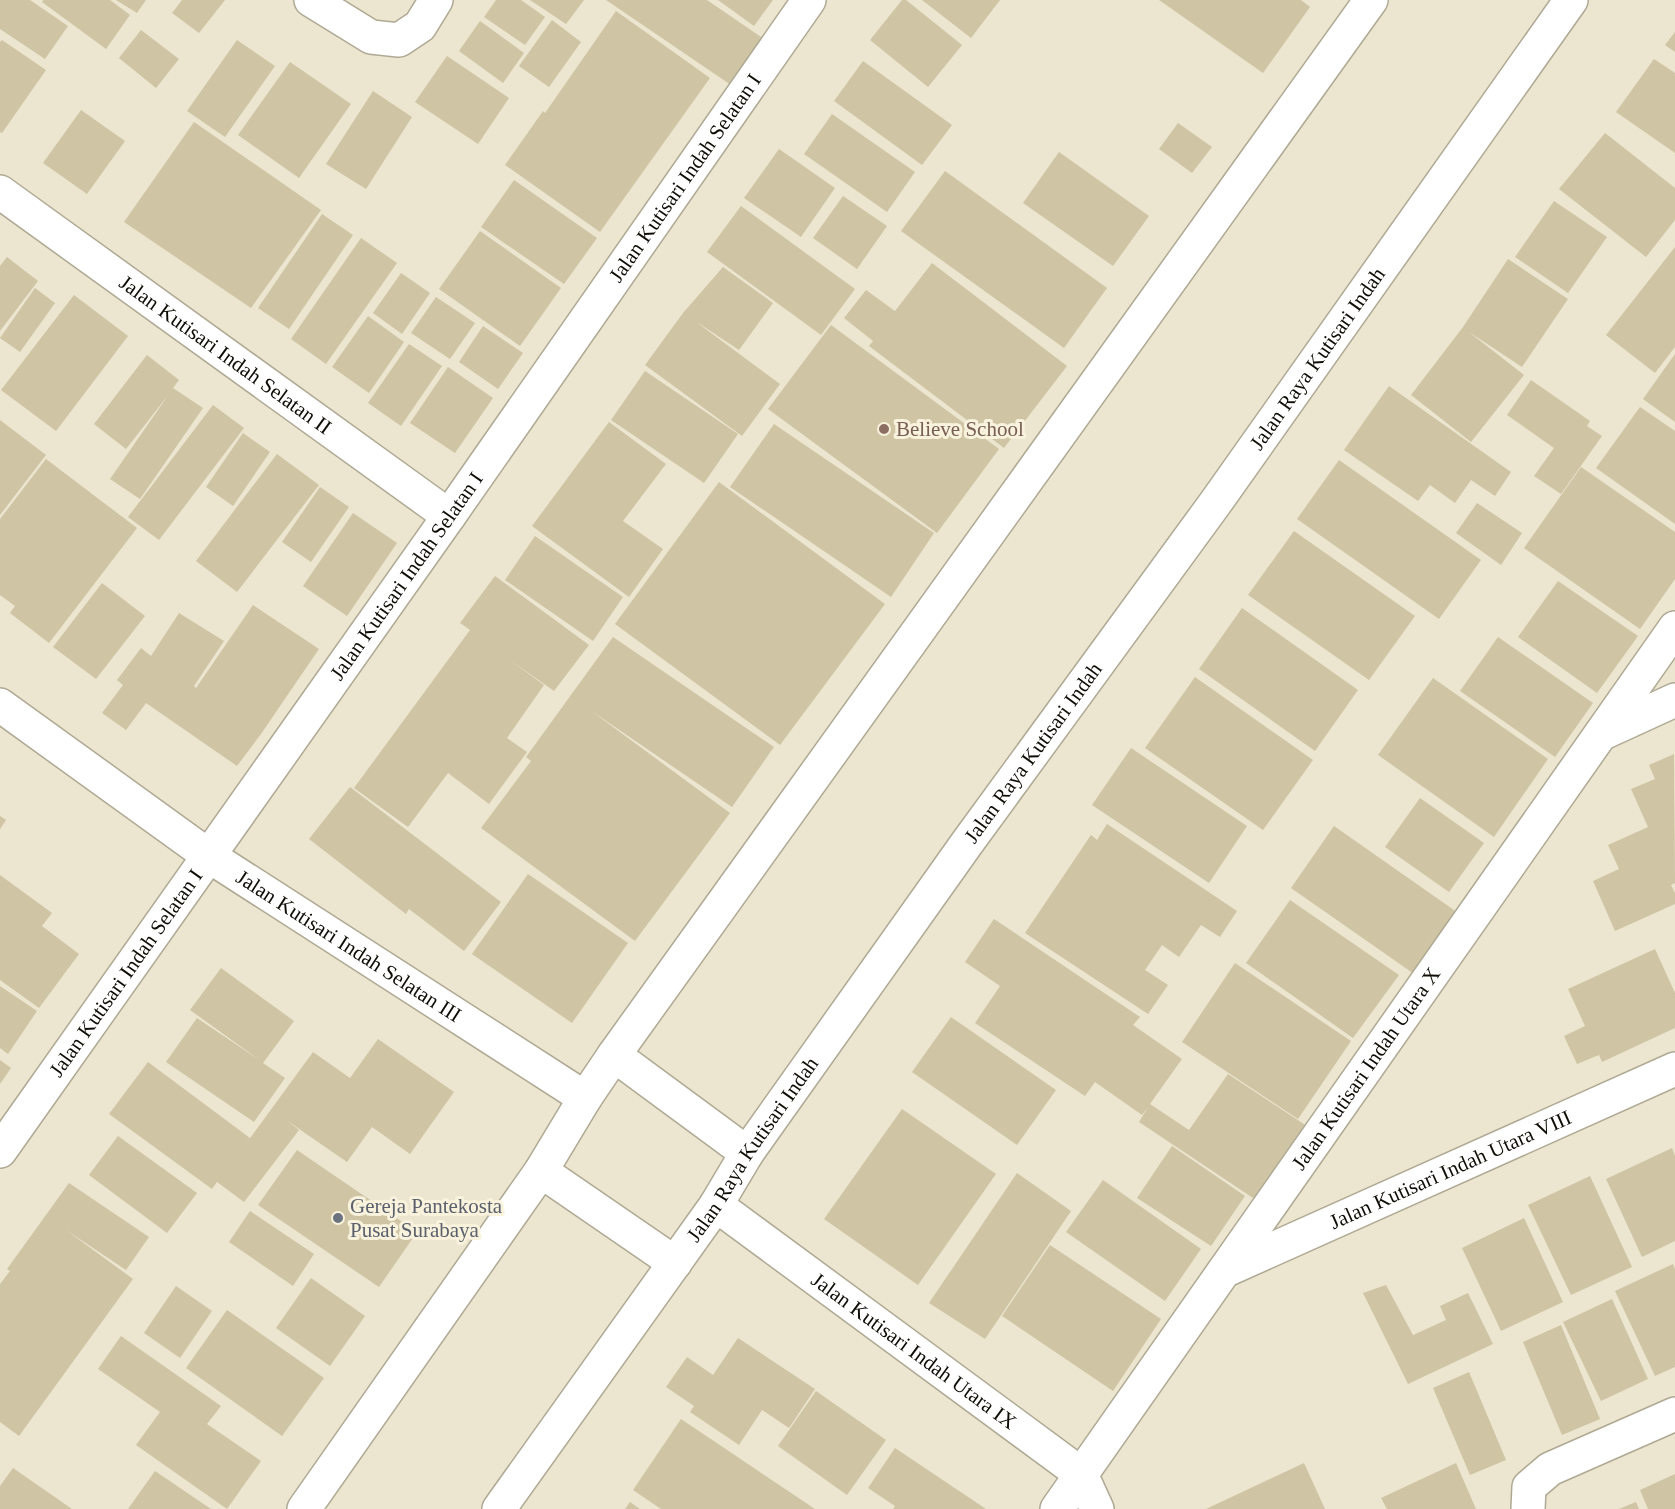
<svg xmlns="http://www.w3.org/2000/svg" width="1675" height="1509" viewBox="0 0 1675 1509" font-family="Georgia,serif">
  <rect width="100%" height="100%" fill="#ece5cf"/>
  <g fill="#cfc5a5">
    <path d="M0,0H30L68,26L45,59L0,29Z"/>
    <path d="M43,0H110L130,15L106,49L42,2Z"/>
    <path d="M116,0H146L137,13Z"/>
    <path d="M182,0H225L199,33L172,13Z"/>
    <path d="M496,0H521L545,17L525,45L484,17Z"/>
    <path d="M530,0H584L566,24Z"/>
    <path d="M606,0H707L764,39L731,85Z"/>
    <path d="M718,0H773L754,26Z"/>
    <path d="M902,0H906L962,45L928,87L870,40Z"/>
    <path d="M922,0H1000L971,38Z"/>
    <path d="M1159,0H1301L1310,7L1263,73Z"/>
    <path d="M616,11L710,78L600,232L505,165L543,111L545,113Z"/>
    <path d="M552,20L581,42L549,87L519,66Z"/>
    <path d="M480,21L524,53L503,83L459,51Z"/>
    <path d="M141,30L179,59L156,88L119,58Z"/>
    <path d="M1675,32V52L1665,45Z"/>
    <path d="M2,40L46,70L2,133L0,132V42Z"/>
    <path d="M237,40L275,66L225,137L187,111Z"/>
    <path d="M447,56L509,98L478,144L415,102Z"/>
    <path d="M1654,59L1675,73V153L1616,112Z"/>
    <path d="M863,61L952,125L922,165L834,101Z"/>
    <path d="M290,62L351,104L299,178L238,135Z"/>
    <path d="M373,91L412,117L366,189L326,164Z"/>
    <path d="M81,110L125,141L87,194L43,163Z"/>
    <path d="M832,114L915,172L887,212L804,154Z"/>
    <path d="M194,122L321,210L251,308L124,222Z"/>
    <path d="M1178,123L1212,147L1192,173L1159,149Z"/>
    <path d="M1605,133L1675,188V220L1646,257L1559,189Z"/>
    <path d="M779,149L835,188L801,237L744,198Z"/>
    <path d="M1059,152L1149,216L1113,266L1023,203Z"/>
    <path d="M945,171L1107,288L1064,348L901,231Z"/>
    <path d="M514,180L597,238L564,284L481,227Z"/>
    <path d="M843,196L887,226L857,269L813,238Z"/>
    <path d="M1554,201L1607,237L1568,293L1515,257Z"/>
    <path d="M741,206L855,289L821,335L707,252Z"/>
    <path d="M322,214L353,235L289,329L258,308Z"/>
    <path d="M480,231L561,288L520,346L439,289Z"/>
    <path d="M361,238L397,263L326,364L291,339Z"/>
    <path d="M1675,247V347L1655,373L1606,335Z"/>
    <path d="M7,257L38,281L0,331V266Z"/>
    <path d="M1508,259L1568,299L1522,367L1469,332L1524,375L1471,442L1411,395L1463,327Z"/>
    <path d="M932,263L1067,366L1004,448L869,346L873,341L844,318L866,290L895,311Z"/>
    <path d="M723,267L773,303L739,350L695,321L780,384L742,436L645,365L683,313Z"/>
    <path d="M401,273L430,293L402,334L373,313Z"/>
    <path d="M35,288L55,303L20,352L0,338Z"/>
    <path d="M74,295L128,336L56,431L1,390Z"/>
    <path d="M436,297L475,323L450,359L411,333Z"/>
    <path d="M368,316L404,342L369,393L332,367Z"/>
    <path d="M831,325L999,449L937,533L768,409Z"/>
    <path d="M483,326L523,353L498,389L459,362Z"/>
    <path d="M409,344L442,366L401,426L368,403Z"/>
    <path d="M1675,354V422L1643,399Z"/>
    <path d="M147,355L179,380L173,388L203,408L140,499L110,479L169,394L126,449L94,424Z"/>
    <path d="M448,367L493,398L455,453L410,423Z"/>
    <path d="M645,371L738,434L704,483L611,420Z"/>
    <path d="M1531,380L1590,421L1587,426L1602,436L1561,494L1534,476L1554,448L1507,415Z"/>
    <path d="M1389,386L1511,472L1495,496L1471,480L1455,503L1430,485L1418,501L1344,450Z"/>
    <path d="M213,405L244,428L159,540L128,517Z"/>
    <path d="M1640,407L1675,431V524L1596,468Z"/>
    <path d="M0,420L46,455L0,515Z"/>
    <path d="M609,422L666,464L623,521L663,549L629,597L532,526Z"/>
    <path d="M774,424L934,533L891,597L730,487Z"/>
    <path d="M243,433L270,452L233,506L206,487Z"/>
    <path d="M277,454L319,485L237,592L196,561Z"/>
    <path d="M46,459L137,528L49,643L10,613L15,606L0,595V519Z"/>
    <path d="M1339,460L1481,560L1439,619L1297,519Z"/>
    <path d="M1581,467L1675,532V579L1640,629L1524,548Z"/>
    <path d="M719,482L885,604L780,745L615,624Z"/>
    <path d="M320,487L349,507L311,562L282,542Z"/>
    <path d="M1477,503L1522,533L1501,565L1456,533Z"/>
    <path d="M353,513L397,543L347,616L303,586Z"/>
    <path d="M1294,531L1415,616L1369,680L1248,595Z"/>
    <path d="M535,536L623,597L593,641L505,580Z"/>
    <path d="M495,576L589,645L554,691L506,657L544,685L507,738L527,752L489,804L448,773L408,827L354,788L470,630L460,623Z"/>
    <path d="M1558,581L1638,636L1597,693L1518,637Z"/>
    <path d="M102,583L145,616L96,679L53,647Z"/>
    <path d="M253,605L319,649L261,734L237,766L146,703L126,730L102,713L123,685L117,680L141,648L151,656L179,613L224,641L194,686L196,688Z"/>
    <path d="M1242,608L1358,690L1315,751L1199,669Z"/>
    <path d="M613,637L774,747L732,807L590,710L730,813L635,941L481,828L531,761L526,757Z"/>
    <path d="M1498,637L1593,703L1555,757L1460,691Z"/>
    <path d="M1195,677L1313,760L1263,830L1145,748Z"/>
    <path d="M1433,678L1548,759L1494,837L1378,755Z"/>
    <path d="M1131,748L1247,826L1209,883L1092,805Z"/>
    <path d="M1674,754L1675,883L1671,885L1675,893V904L1615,931L1593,881L1619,869L1608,845L1648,827L1631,789L1655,779L1649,765Z"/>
    <path d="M350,787L501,902L464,951L409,909L406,914L309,839Z"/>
    <path d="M1420,798L1484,843L1449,892L1385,847Z"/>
    <path d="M0,816L6,820L0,829Z"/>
    <path d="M1107,824L1237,911L1220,937L1201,925L1179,957L1162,945L1145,970L1168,985L1148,1014L1025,933L1091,835L1097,840Z"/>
    <path d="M1334,826L1461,915L1417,976L1291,888Z"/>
    <path d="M528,874L628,943L572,1023L472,954Z"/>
    <path d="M0,875L52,913L42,926L79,954L39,1008L0,980Z"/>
    <path d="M1290,900L1399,975L1353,1038L1246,963Z"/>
    <path d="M994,919L1140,1017L1133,1025L1182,1059L1150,1104L1189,1130L1228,1074L1313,1130L1262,1204L1139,1122L1148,1107L1142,1115L1095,1082L1085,1096L975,1023L1000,986L965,962Z"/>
    <path d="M1655,949L1675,993V1028L1602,1062L1599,1055L1577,1064L1564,1036L1585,1026L1568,989Z"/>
    <path d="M1235,963L1351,1041L1298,1119L1182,1042Z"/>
    <path d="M221,968L294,1021L263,1063L285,1078L254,1122L166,1062L197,1018L258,1059L190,1010Z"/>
    <path d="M0,986L37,1011L8,1054L0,1048Z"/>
    <path d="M951,1017L1056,1090L1017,1145L912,1072Z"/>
    <path d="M378,1039L454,1092L410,1154L372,1127L347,1162L286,1120L299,1130L244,1202L217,1182L212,1189L109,1114L148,1062L250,1138L234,1160L313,1052L350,1078Z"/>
    <path d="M0,1060L11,1068L0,1084Z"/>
    <path d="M902,1109L996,1174L918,1285L824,1219Z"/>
    <path d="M118,1136L197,1193L167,1233L89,1175Z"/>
    <path d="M1172,1146L1245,1196L1211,1246L1137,1198Z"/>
    <path d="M1672,1148L1675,1156V1241L1642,1257L1606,1179Z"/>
    <path d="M297,1150L417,1232L379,1287L258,1205Z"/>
    <path d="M1017,1173L1071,1211L985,1339L929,1303Z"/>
    <path d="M1590,1176L1632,1267L1571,1295L1528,1205Z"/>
    <path d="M1103,1180L1201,1249L1165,1301L1066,1232Z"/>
    <path d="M69,1183L149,1237L126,1270L66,1230L133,1279L19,1436L0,1422V1284L10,1271L7,1269Z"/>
    <path d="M250,1211L314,1254L293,1286L229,1242Z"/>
    <path d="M1524,1218L1563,1302L1501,1331L1462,1248Z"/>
    <path d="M1050,1245L1161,1319L1113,1391L1002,1316Z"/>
    <path d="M1673,1264L1675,1269V1367L1655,1376L1615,1291Z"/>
    <path d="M311,1278L365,1316L330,1366L276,1328Z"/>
    <path d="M1386,1285L1413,1335L1446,1320L1440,1306L1468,1293L1493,1344L1408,1384L1363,1293Z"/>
    <path d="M176,1286L212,1311L180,1358L144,1333Z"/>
    <path d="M1612,1299L1648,1379L1601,1401L1563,1322Z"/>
    <path d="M227,1310L324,1378L282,1436L186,1368Z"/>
    <path d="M1561,1325L1600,1419L1562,1435L1523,1342Z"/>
    <path d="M121,1336L221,1406L207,1424L261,1461L227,1509L136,1445L160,1412L98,1369Z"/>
    <path d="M738,1338L815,1389L789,1428L762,1410L739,1445L690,1412L694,1406L666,1387L687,1357L713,1375Z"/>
    <path d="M1469,1372L1506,1460L1470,1475L1433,1388Z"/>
    <path d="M816,1391L886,1440L847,1495L778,1446Z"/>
    <path d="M681,1419L815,1509H661L633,1490Z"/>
    <path d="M895,1448L986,1509H893L895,1506L868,1488Z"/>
    <path d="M1304,1463L1325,1509H1206Z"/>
    <path d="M1456,1463L1476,1509H1387L1381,1498Z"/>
    <path d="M13,1468L72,1509H0V1486Z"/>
    <path d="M155,1471L211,1509H128Z"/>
    <path d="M1675,1474V1509H1648L1640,1490Z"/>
    <path d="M630,1502L640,1509H625Z"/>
    <path d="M1636,1502L1639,1509H1619Z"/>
  </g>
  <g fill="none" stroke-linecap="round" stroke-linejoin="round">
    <g stroke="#afa994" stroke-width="36">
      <g id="minor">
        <path d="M311,0L371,37L399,40L420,26L436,0"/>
        <path id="s1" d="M0,192L449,516"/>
        <path id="s2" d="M0,705L209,856L585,1098"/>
        <path d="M1601,734L1675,700"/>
        <path d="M614,1055L747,1153"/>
        <path id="s3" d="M0,1151L449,516L809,0"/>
        <path d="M541,1171L675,1263"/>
        <path id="s4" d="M716,1205L1081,1474L1097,1509"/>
        <path id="s5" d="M1224,1271L1675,1069"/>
        <path d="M304,1509L541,1171L585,1098L614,1055L1371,0"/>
        <path id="s6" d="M499,1509L716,1205L747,1153L967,843L1216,502L1571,0"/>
        <path id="s7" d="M1057,1509L1675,628"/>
        <path d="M1528,1509L1529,1487L1550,1469L1675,1414"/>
      </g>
    </g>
    <use href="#minor" stroke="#fff" stroke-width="33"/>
  </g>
  <circle fill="#8d6e63" stroke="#f9f2dc" stroke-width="2" cx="884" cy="429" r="6"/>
  <circle fill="#6b7280" stroke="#f9f2dc" stroke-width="2" cx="338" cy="1218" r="6"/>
  <g text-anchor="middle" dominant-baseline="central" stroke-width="6" stroke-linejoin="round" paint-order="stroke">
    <g font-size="21" fill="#0f0d06" stroke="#f9f2dc">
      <text stroke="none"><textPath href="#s3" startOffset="1190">Jalan Kutisari Indah Selatan I</textPath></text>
      <text stroke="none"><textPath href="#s1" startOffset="278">Jalan Kutisari Indah Selatan II</textPath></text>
      <text stroke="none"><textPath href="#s6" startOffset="1412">Jalan Raya Kutisari Indah</textPath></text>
      <text stroke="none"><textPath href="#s3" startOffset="704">Jalan Kutisari Indah Selatan I</textPath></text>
      <text stroke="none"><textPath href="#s6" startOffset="926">Jalan Raya Kutisari Indah</textPath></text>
      <text stroke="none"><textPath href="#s2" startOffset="424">Jalan Kutisari Indah Selatan III</textPath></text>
      <text stroke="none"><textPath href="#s3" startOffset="218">Jalan Kutisari Indah Selatan I</textPath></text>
      <text stroke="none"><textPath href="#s7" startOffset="538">Jalan Kutisari Indah Utara X</textPath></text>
      <text stroke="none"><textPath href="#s6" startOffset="440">Jalan Raya Kutisari Indah</textPath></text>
      <text stroke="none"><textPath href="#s5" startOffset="248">Jalan Kutisari Indah Utara VIII</textPath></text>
      <text stroke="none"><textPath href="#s4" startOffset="246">Jalan Kutisari Indah Utara IX</textPath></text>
    </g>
    <g font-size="21" fill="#785e54" stroke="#f9f2dc" text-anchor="start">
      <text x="896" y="429">Believe School</text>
    </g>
    <g font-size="21" fill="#5b616d" stroke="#f9f2dc" text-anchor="start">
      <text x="350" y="1206">Gereja Pantekosta<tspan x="350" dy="24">Pusat Surabaya</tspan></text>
    </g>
  </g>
</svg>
